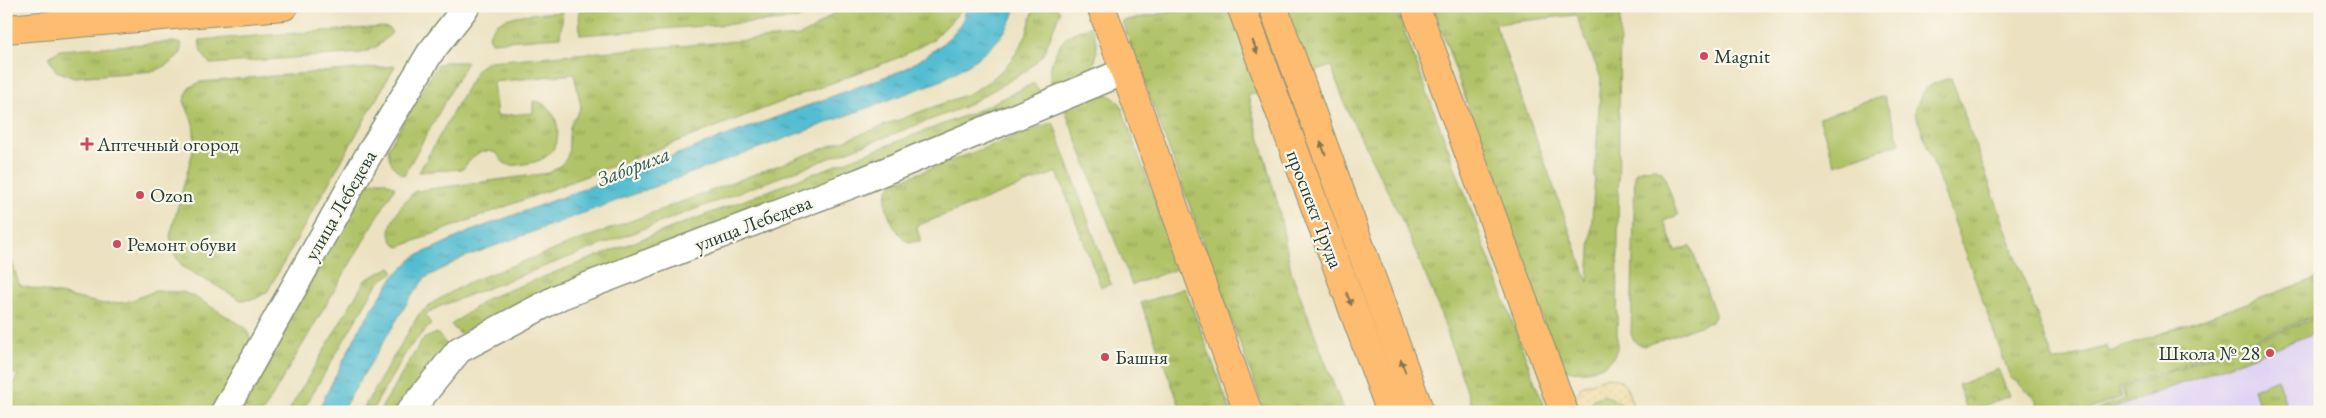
<svg xmlns="http://www.w3.org/2000/svg" width="2326" height="418" viewBox="0 0 2326 418" font-family="'EB Garamond',serif">
  <defs>
    <pattern id="grass-tufts" width="24" height="20" patternUnits="userSpaceOnUse" patternTransform="scale(1.25)"><rect width="24" height="20" fill="#b1c367"/><path d="M3 7l-1-3M5 7V3M7 7l1-3M15 17l-1-3M17 17v-4M19 17l1-3" fill="none" stroke="#8fa056"/></pattern>
    <pattern id="sand-dots" width="8" height="8" patternUnits="userSpaceOnUse" patternTransform="scale(1.25)"><rect width="8" height="8" fill="#eeda9e"/><path d="M2 2h.1M6 6h.1" fill="none" stroke="#ccbc89" stroke-width="1.8" stroke-linecap="round"/></pattern>
    <pattern id="park-crowns" width="20" height="18" patternUnits="userSpaceOnUse" patternTransform="scale(1.25)"><rect width="20" height="18" fill="#b1c367"/><path d="M2 6a3 3 0 1 1 6 0M12 15a3 3 0 1 1 6 0" fill="none" stroke="#8fa056"/></pattern>
    <pattern id="water-ripples" width="26" height="14" patternUnits="userSpaceOnUse" patternTransform="scale(1.25)"><rect width="26" height="14" fill="#54bdd1"/><path d="M2 4q2-2 4 0t4 0M15 11q2-2 4 0t4 0" fill="none" stroke="#459baa"/></pattern>
  </defs>
  <rect width="100%" height="100%" fill="#fbf7ec"/>
  <filter id="ink" filterUnits="userSpaceOnUse"><feTurbulence type="fractalNoise" baseFrequency=".02" numOctaves="2"/><feDisplacementMap in="SourceGraphic" scale="10" xChannelSelector="R" yChannelSelector="G"/><feConvolveMatrix kernelMatrix="1 2 1 2 8 2 1 2 1" color-interpolation-filters="sRGB"/></filter>
  <filter id="wash" filterUnits="userSpaceOnUse"><feTurbulence type="fractalNoise" baseFrequency=".0096" numOctaves="4" result="noise"/><feDisplacementMap in="SourceGraphic" scale="20" xChannelSelector="R" yChannelSelector="G"/><feGaussianBlur stdDeviation="1.12" result="paint"/><feColorMatrix in="noise" values="0 0 0 0 0 0 0 0 0 0 0 0 0 0 0 0 0 1.4 0 .05"/><feComposite in="paint" operator="in"/></filter>
  <g filter="url(#wash)">
    <rect width="100%" height="100%" fill="#ece2c1"/>
    <path fill="#e0d4f4" d="M2320,317V412H2091L2125,399L2122,389Z"/>
    <g fill="url(#grass-tufts)" stroke="#68804e" fill-rule="evenodd">
      <path d="M659,6H813L798,19L580,35L579,11Z"/>
      <path d="M869,6H960L961,11L934,39L900,57L399,247C376,234 403,202 415,191L549,173C576,157 566,153 570,127C572,119 579,114 581,106L574,74L493,82L497,116L533,113V101C561,102 572,156 530,163C522,164 514,167 506,164C501,162 500,156 496,153C479,147 472,157 463,169L419,172L478,68L489,61L799,36L810,31L841,8Z"/>
      <path d="M1037,6H1056L1060,12L1043,55L1026,71L964,107L438,307L425,315L431,324L408,349L371,412H361L419,314L434,302L469,282L970,93C995,80 1015,61 1026,35C1030,25 1030,15 1037,6Z"/>
      <path d="M1203,6H1395L1546,412H1474L1437,303L1404,224L1348,112L1331,66L1248,96L1278,205L1291,271L1344,412H1265L1122,21Z"/>
      <path d="M1433,6H1620L1617,349C1615,353 1613,359 1609,362C1594,372 1570,377 1558,363ZM1576,15L1601,78L1588,282L1495,24Z"/>
      <path d="M563,12L560,37L492,42L489,36C495,11 542,14 563,12Z"/>
      <path d="M383,27L389,28L392,33L378,46L362,53L210,64L201,52L199,40Z"/>
      <path d="M1088,27H1091C1099,41 1100,66 1084,75C1075,81 1064,84 1054,88C1044,74 1055,48 1067,37C1073,32 1081,31 1088,27Z"/>
      <path d="M172,42L181,43V53L169,64L155,71L74,77L56,71L49,58L50,56L60,50Z"/>
      <path d="M444,62H467L404,175C394,171 388,159 388,148L437,65Z"/>
      <path d="M395,66L267,292L255,299L241,300L183,267L174,254L170,236L195,143L193,123L184,101L189,88L200,82Z"/>
      <path d="M1951,78L2054,362L2107,346L2109,352L2320,277V315L2119,388L2122,397L2083,412H2040L2035,398L2010,377L1915,112C1921,89 1928,84 1951,78Z"/>
      <path d="M1034,83L1045,99V105L508,307L460,334L451,325L488,298L972,113Z"/>
      <path d="M1103,93L1111,96L1120,103L1179,268L1132,285L1064,107Z"/>
      <path d="M1053,122L1111,284L1101,287L1057,172L916,226L921,241L908,242C893,232 876,196 893,183Z"/>
      <path d="M1655,168L1662,172L1665,178L1678,215L1664,221L1675,251L1691,246L1715,314L1711,322L1643,346L1636,343L1631,335L1635,173L1642,169Z"/>
      <path d="M377,181H384L395,187L263,412H234L355,206C359,193 363,185 377,181Z"/>
      <path d="M6,244L19,284L22,286L104,304L127,302L155,291L183,292L195,297L246,328L251,340L220,412H6V393L18,376L6,368Z"/>
      <path d="M391,267L394,272L383,279L375,287L302,412H288L365,280Z"/>
      <path d="M1185,288L1231,412H1182L1141,303Z"/>
      <path d="M2320,317V331L2105,412H2091L2125,399L2122,389Z"/>
      <path d="M437,333L448,346L396,412H379L423,339Z"/>
      <path d="M2277,379L2289,412H2261L2253,389Z"/>
      <path d="M1604,395L1619,402L1625,412H1587L1593,399Z"/>
    </g>
    <path fill="url(#sand-dots)" stroke="#868c69" d="M1608,377C1629,379 1628,394 1635,412H1625L1619,402L1604,395L1593,399L1587,412H1576L1575,398L1582,386Z"/>
    <path fill="url(#park-crowns)" stroke="#68804e" d="M1998,369L2009,396L1968,412L1958,385Z"/>
    <path fill="#b1c367" stroke="#68804e" d="M1884,96L1900,143L1835,165L1819,118Z"/>
    <path fill="url(#water-ripples)" stroke="#3a7d82" d="M966,6H1016C1008,43 970,64 940,81L462,258L425,278L410,298L341,412H317L361,326L393,277L414,257L471,231L903,70C924,58 966,33 966,6Z"/>
  </g>
  <g filter="url(#ink)">
    <g fill="none" stroke-linecap="round" stroke-linejoin="round">
      <g stroke="#86907a" stroke-width="29">
        <g id="minor">
          <path d="M224,412L365,161L430,53L467,6"/>
          <path d="M409,412L459,350L561,296L859,182L1123,72"/>
        </g>
      </g>
      <g stroke="#86907a" stroke-width="30">
        <g id="major">
          <path d="M1101,6L1248,412"/>
          <path d="M1241,6L1391,412"/>
          <path d="M1273,6L1420,412"/>
          <path d="M1415,6L1564,412"/>
          <path d="M6,29L284,6"/>
        </g>
      </g>
      <use href="#minor" stroke="#fff" stroke-width="26"/>
      <use href="#major" stroke="#fdbc70" stroke-width="28"/>
    </g>
    <defs><path id="oneway-solid" d="M-6-.8H1V-3.2L6.5 0L1 3.2V.8H-6Z" transform="scale(1.25)"/></defs>
    <g fill="#83764f">
      <use href="#oneway-solid" transform="translate(1255 47) rotate(70)"/>
      <use href="#oneway-solid" transform="translate(1323 148) rotate(-110)"/>
      <use href="#oneway-solid" transform="translate(1349 299) rotate(69)"/>
      <use href="#oneway-solid" transform="translate(1403 366) rotate(-110)"/>
    </g>
  </g>
  <g fill="#d1495b" stroke="#fbf7ec" stroke-width="2">
    <circle cx="1704" cy="56" r="5"/>
    <path d="M84.5 136.5h5v5h5v5h-5v5h-5v-5h-5v-5h5z"/>
    <circle cx="140" cy="195" r="5"/>
    <circle cx="117" cy="244" r="5"/>
    <circle cx="2270" cy="353" r="5"/>
    <circle cx="1105" cy="357" r="5"/>
  </g>
  <g text-anchor="middle" dominant-baseline="central" stroke-width="4.5" stroke-linejoin="round" paint-order="stroke">
    <g font-size="20" fill="#1f3d34" stroke="#fbf7ec" text-anchor="start">
      <text x="1714" y="56">Magnit</text>
      <text x="97" y="144">Аптечный огород</text>
      <text x="150" y="195">Ozon</text>
      <text x="127" y="244">Ремонт обуви</text>
      <text x="2260" y="353" text-anchor="end">Школа № 28</text>
      <text x="1115" y="357">Башня</text>
    </g>
    <g font-size="20" fill="#1f3d34" stroke="#fbf7ec">
      <text transform="translate(340 205) rotate(-60)">улица Лебедева</text>
      <text transform="translate(1315 209) rotate(69)">проспект Труда</text>
      <text transform="translate(753 223) rotate(-21)">улица Лебедева</text>
    </g>
    <g font-size="21" font-style="italic" fill="#2c5d5b" stroke="#fbf7ec">
      <text transform="translate(633 166) rotate(-21)">Забориха</text>
    </g>
  </g>
  <rect width="2326" height="418" fill="none" stroke="#fbf7ec" stroke-width="25"/>
</svg>
